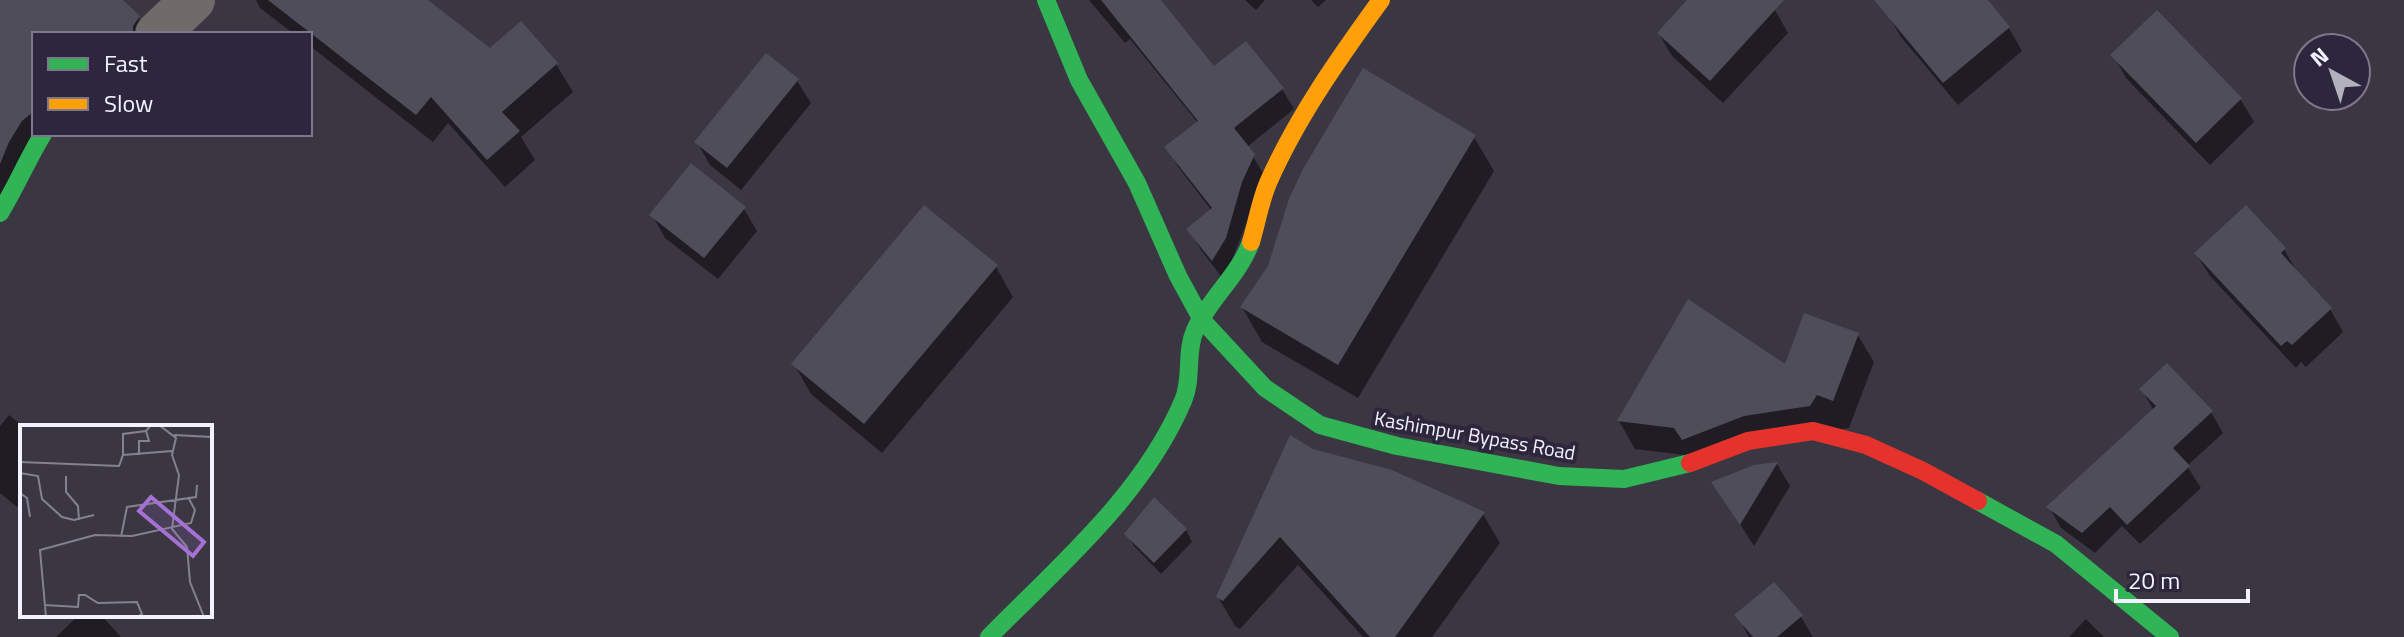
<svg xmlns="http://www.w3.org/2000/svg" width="2404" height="637" viewBox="0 0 2404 637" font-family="'Titillium Web',sans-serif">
  <rect width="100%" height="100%" fill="#3a3743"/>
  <g fill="#0007">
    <path d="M0,0H120L138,17L148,34H34V134L0,206Z"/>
    <path d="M256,0H425L490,51L556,64L573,92L521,137L535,160L505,187L448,123L433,142L310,46V34H294L260,8Z"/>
    <path d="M1089,0H1159L1214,69L1282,89L1294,109L1247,147L1265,176L1224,280L1201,250L1189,230L1212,211L1179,168L1167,148L1198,123L1130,39L1125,43Z"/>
    <path d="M1245,0H1265L1256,10Z"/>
    <path d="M1311,0H1326L1318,7Z"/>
    <path d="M1690,0H1763L1775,10L1788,33L1723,103L1672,56L1659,34Z"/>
    <path d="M1906,0H1985L2009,28L2022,51L1958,105L1901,37L1888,15Z"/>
    <path d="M2157,13L2241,100L2254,122L2210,165L2126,78L2113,55Z"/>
    <path d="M797,81L811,103L741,190L710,165L697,142Z"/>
    <path d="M1474,137L1494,171L1358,398L1262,342L1242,307Z"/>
    <path d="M744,209L757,231L718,279L665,238L652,215Z"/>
    <path d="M2284,249L2297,272L2330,309L2343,332L2306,367L2301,362L2296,368L2210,276L2196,254Z"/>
    <path d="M996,267L1013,297L882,453L811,394L794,364Z"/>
    <path d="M1689,302L1786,367L1857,334L1874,362L1849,428L1692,456L1635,449L1619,421Z"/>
    <path d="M2142,390L2211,412L2223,433L2187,466L2201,488L2140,544L2122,526L2095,553L2061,528L2049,507L2154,411Z"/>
    <path d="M9,415L24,427L22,501L17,507L0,493V426Z"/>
    <path d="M1313,451L1483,514L1500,543L1432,637H1363L1298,565L1240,629L1235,626L1218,597Z"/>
    <path d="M1777,464L1790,486L1754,546L1714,483Z"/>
    <path d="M1186,530L1192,542L1161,574L1134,546L1127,534Z"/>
    <path d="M79,615H101L121,637H56Z"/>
    <path d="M1737,615L1801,617L1813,637H1749Z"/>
    <path d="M2086,619L2104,637H2069Z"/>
  </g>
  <g fill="#504d5a">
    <path d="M0,0H123L140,16L133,26V34H34V111L22,121L9,142L0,164Z"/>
    <path d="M268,0H428L490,48L521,21L558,63L502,112L520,131L487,160L431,97L416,115Z"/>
    <path d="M1101,0H1161L1214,66L1246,41L1284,88L1234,128L1255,154L1242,182L1226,238L1212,261L1186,229L1212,208L1164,147L1198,121Z"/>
    <path d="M1687,0H1784L1710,81L1657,33Z"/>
    <path d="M1874,0H1988L2010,27L1943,83Z"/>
    <path d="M2157,10L2242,98L2196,143L2110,55Z"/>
    <path d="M766,53L799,79L727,168L694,142Z"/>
    <path d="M1363,68L1476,135L1338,365L1240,307L1268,266L1289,199L1303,169Z"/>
    <path d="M691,163L746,207L704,258L649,215Z"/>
    <path d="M924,205L998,265L864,424L791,364Z"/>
    <path d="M2246,205L2286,248L2281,253L2332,308L2292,345L2287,341L2281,346L2194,253Z"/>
    <path d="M1688,299L1785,364L1804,313L1859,333L1833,401L1817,395L1810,406L1744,416L1682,440L1674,428L1617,421Z"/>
    <path d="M2167,363L2213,411L2173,448L2190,466L2127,525L2110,507L2082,533L2046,507L2156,406L2139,389Z"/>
    <path d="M1290,435L1313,449L1392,470L1485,512L1395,637H1370L1280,537L1223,601L1216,597Z"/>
    <path d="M1778,462L1740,525L1711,482L1754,465Z"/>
    <path d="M1154,497L1187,529L1154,563L1124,534Z"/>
    <path d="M1774,582L1803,615L1777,637H1753L1734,615Z"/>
  </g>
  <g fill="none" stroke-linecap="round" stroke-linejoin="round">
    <path stroke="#716a6a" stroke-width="44" d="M157,34L193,0"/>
    <g stroke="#30b455" stroke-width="18">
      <path d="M1046,0L1079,80L1137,183L1178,276L1202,320L1265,388L1320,425L1397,446L1559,476L1624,479L1690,463"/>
      <path d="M0,213C16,187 27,160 43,134"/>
      <path d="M1978,501L2056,544L2170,637"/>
      <path d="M989,637C1059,566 1143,495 1183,401C1193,378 1185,353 1195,330C1210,298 1239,275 1251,242"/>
    </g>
    <path stroke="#ff9f0a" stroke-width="18" d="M1251,242C1257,222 1260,202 1268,183C1297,117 1339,58 1381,0"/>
    <path stroke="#e5322d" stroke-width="18" d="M1690,463L1748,441L1813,431L1866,445L1923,471L1978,501"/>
  </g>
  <g text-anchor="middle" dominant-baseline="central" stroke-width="8" stroke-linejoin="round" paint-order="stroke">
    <g font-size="20" fill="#f4f2fe" stroke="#2d273e">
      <text transform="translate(1475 435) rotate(10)">Kashimpur Bypass Road</text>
    </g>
  </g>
  <g transform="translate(20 425)">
    <rect width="192" height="192" fill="#3a3743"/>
    <path fill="none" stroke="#84828e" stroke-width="2" d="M139,0L156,13L152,30L159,50L152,104L167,122L170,157L184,192M154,10L192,12M103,30V9L126,6M119,30V16H129L126,6L131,0M0,37L99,41L103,30L152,26M0,48L18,51L22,74L42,92L54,95L74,90M46,51V67L58,81L59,95M0,68L7,73L10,92M101,112L107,82L176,72L177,60M24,180L58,182L59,170H65L78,178L117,177L122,189L117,192M26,192L20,125L75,110L112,111L171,98L175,85L168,72"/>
    <path fill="#a571d5" fill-opacity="0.15" stroke="#a571d5" stroke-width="4" d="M131,72L184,117L173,131L119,86Z"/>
    <rect width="192" height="192" fill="none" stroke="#f4f2fe" stroke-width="4"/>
  </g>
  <rect x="32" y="32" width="280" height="104" fill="#2d273e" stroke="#7d788b" stroke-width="2"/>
  <rect x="48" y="58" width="40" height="12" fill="#30b455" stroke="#7d788b" stroke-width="2"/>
  <text x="104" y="72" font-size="24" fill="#f4f2fe">Fast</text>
  <rect x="48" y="98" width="40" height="12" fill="#ff9f0a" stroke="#7d788b" stroke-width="2"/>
  <text x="104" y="112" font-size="24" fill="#f4f2fe">Slow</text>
  <g transform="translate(2332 72) rotate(320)"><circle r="38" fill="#2d273e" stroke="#7d788b" stroke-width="2"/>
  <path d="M0-6L14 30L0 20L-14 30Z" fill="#b3b1bd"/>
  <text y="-12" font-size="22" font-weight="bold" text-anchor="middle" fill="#f4f2fe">N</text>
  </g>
  <path d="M2116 589v12h132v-12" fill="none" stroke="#f4f2fe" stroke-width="4"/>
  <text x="2128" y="589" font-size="24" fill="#f4f2fe" stroke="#2d273e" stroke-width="6" paint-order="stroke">20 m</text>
</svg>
